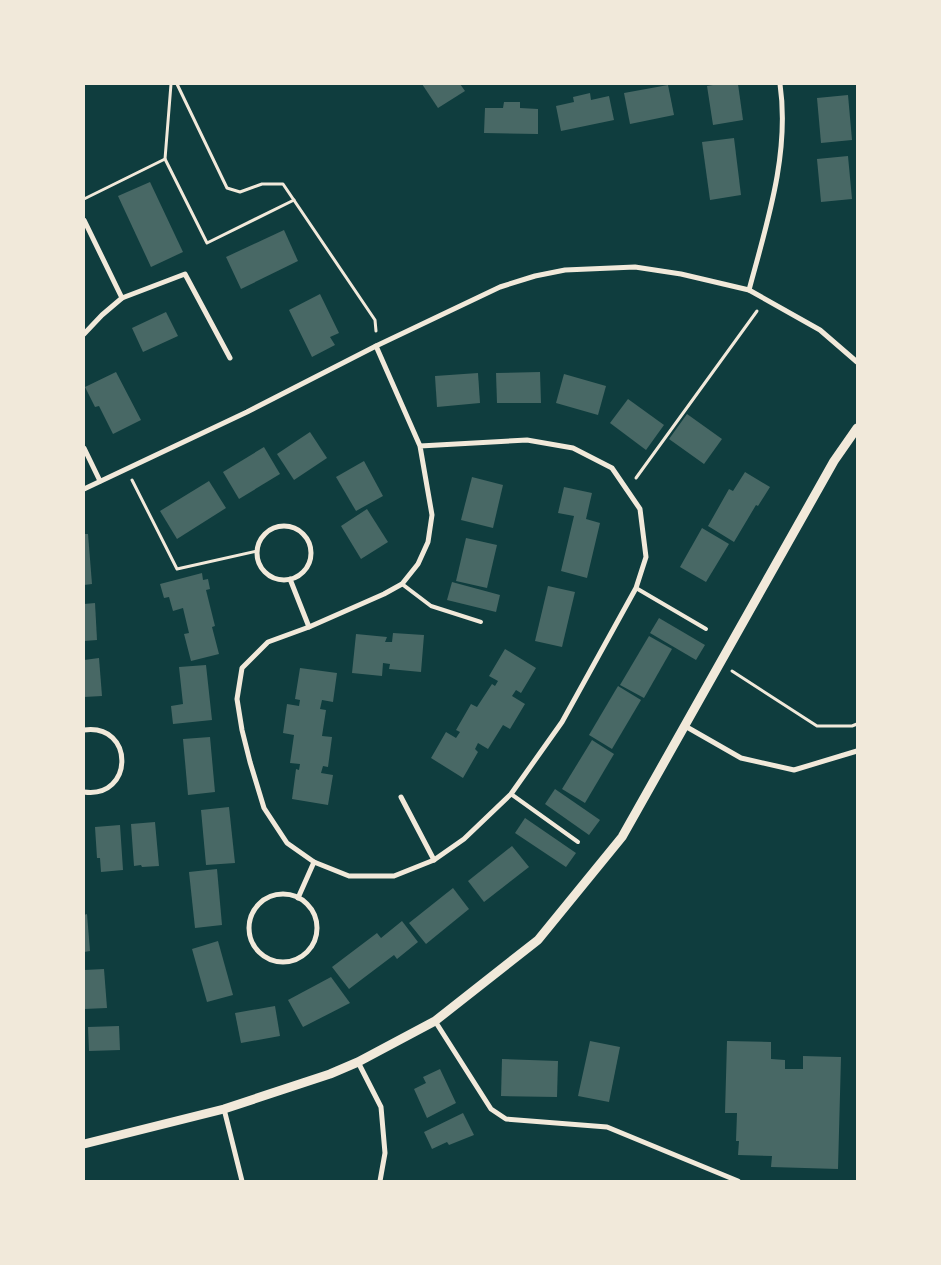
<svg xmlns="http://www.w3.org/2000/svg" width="941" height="1265" viewBox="0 0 941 1265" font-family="Commissioner,sans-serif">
  <rect width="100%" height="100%" fill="#0f3d3e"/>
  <g fill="#486865">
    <path d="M422,84H460L465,91L438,108Z"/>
    <path d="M719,84H738L743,120L713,125L707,86Z"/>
    <path d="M668,85L674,115L630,124L624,93Z"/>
    <path d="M590,93L591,100L609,96L614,120L561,131L556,106L574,102L573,97Z"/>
    <path d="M848,95L852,140L821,143L817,98Z"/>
    <path d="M504,102H520V108L538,109V134L484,133L485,108H503Z"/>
    <path d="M734,138L741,195L710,200L702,142Z"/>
    <path d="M848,156L852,199L821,202L817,159Z"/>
    <path d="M150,182L183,252L151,267L118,196Z"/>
    <path d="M284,230L298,261L241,289L226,257Z"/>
    <path d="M320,294L339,333L330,337L335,345L312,357L289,310Z"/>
    <path d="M166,312L178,336L143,352L132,328Z"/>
    <path d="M116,372L141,420L113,434L99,406L95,407L85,387Z"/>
    <path d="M540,372L541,403H497L496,373Z"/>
    <path d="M478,373L480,403L437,407L435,376Z"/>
    <path d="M564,374L606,386L598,415L556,403Z"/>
    <path d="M628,399L664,425L646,450L610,423Z"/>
    <path d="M687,414L722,439L704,464L669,439Z"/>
    <path d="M310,432L327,458L294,480L277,454Z"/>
    <path d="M264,447L280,474L239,499L223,472Z"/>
    <path d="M364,461L383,496L356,511L336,477Z"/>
    <path d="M745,472L770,487L758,506L756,505L734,542L708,526L729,489L733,491Z"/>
    <path d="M472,477L503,485L493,528L461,520Z"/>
    <path d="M209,481L226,508L177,539L160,511Z"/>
    <path d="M564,487L592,493L586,519L600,523L587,578L561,571L574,516L558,513Z"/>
    <path d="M367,509L388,542L361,559L341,526Z"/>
    <path d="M702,528L729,544L706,582L680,567Z"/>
    <path d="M84,534H88L92,584L84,585Z"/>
    <path d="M466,538L497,545L487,588L456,581Z"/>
    <path d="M202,573L203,580L208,579L210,589L206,590L215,626L212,627L219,654L191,661L184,634L189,633L183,608L173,611L169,597L164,598L160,584Z"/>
    <path d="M452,582L500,595L496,612L447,600Z"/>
    <path d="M548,586L575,592L562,647L535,641Z"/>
    <path d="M95,603L97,640L84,641V604Z"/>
    <path d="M659,618L705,645L696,660L650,633Z"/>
    <path d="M393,633L424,635L421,672L389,669L390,664L383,663L382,676L352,673L356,634L387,637L385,642H392Z"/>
    <path d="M649,636L672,649L644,698L620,685Z"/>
    <path d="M505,649L536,668L521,693L516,690L512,696L525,704L510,729L503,725L488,749L478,743L475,749L478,752L463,778L431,758L446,732L456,738L460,732L456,730L471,704L477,707L492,684L495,686L498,681L489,676Z"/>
    <path d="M99,658L102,696L84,697V660Z"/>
    <path d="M206,665L212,720L173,724L171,706L183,704L179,667Z"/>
    <path d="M300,668L337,673L333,702L322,700L320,709L326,710L322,736L332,737L328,767L323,766L321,773L333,775L328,805L292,799L296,769L299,770L300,764L290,763L294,735L283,733L287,704L299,706L300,700L295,699Z"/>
    <path d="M618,686L641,700L612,749L589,735Z"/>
    <path d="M210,737L215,792L188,795L183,739Z"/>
    <path d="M592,740L614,754L585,803L562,789Z"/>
    <path d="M555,789L600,820L589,835L545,804Z"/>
    <path d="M229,807L235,863L206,865L201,810Z"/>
    <path d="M525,818L576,853L566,867L515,833Z"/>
    <path d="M155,822L159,866L142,867L141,865L134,866L131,824Z"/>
    <path d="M120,825L123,870L101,872L100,858H97L95,827Z"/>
    <path d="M512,846L529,867L484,902L468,881Z"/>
    <path d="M217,869L222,925L195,928L189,872Z"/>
    <path d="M453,888L469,909L426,944L409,923Z"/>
    <path d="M87,914L90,951L84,952V915Z"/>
    <path d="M402,921L418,942L397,959L394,955L349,989L332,967L377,933L381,938Z"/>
    <path d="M218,941L233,995L207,1002L192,949Z"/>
    <path d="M104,969L107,1008L84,1009V970Z"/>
    <path d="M331,977L350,1003L303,1027L288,1000Z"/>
    <path d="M275,1006L280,1036L241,1043L235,1013Z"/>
    <path d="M119,1026L120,1050L89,1051L88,1027Z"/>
    <path d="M590,1041L620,1047L609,1102L578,1096Z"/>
    <path d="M727,1041L771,1042V1059L785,1060V1069H803V1056L841,1057L838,1169L771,1167L772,1156L738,1155L739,1141H736L737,1113H725Z"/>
    <path d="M502,1059L558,1061L557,1097L501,1096Z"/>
    <path d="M440,1069L456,1103L427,1118L414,1089L426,1083L423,1077Z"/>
    <path d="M463,1113L474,1135L449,1145L447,1142L432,1149L424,1132Z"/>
  </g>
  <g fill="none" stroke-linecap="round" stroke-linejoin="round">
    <g stroke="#f1e9da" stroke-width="3">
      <path d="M177,84L227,188L240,192L262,184H283L375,320L376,331"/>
      <path d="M165,159L207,243L294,200"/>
      <path d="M84,199L165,159L171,84"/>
      <path d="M636,478L757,311"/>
      <path d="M132,480L177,569L257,551"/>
      <path d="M732,671L817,726H852L857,724"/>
    </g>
    <g stroke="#f1e9da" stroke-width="4">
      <path d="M402,584L431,606L481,622"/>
      <path d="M636,588L706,629"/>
      <path d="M511,794L578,842"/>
    </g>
    <g stroke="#f1e9da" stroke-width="5">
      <path d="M84,220L122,298"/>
      <path d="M749,290C767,223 790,153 780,84"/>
      <path d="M84,334L102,315L122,298L185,274L230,358"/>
      <path d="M376,346L420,446L432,515L428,542L418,564L402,584L384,594L309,627L268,642L242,668L237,699L242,730L250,762L264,808L287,843L314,862L349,876H394L434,860L464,839L511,794L562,722L636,588L646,557L640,509L612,468L573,448L527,440L420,446"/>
      <path d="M84,448L100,481"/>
      <path d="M84,489L247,412L376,346L500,287L535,276L565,270L635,267L681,274L749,290L820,330L857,362"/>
      <circle cx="284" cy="553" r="27"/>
      <path d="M290,579L309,627"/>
      <path d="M685,726L741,758L794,770L857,751"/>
      <path d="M84,730C135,723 134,799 84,792"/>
      <path d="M401,797L434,860"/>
      <circle cx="283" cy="928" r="34"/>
      <path d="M298,898L314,862"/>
      <path d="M435,1021L491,1109L506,1119L607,1127L738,1181"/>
      <path d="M358,1062L381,1107L385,1153L380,1181"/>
      <path d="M224,1109L242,1181"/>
    </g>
    <path stroke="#f1e9da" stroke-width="9" d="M84,1144L224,1109L330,1074L358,1062L435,1021L538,940L622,837L834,461L857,428"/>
  </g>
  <rect width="941" height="1265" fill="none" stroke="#f1e9da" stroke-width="170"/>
</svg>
